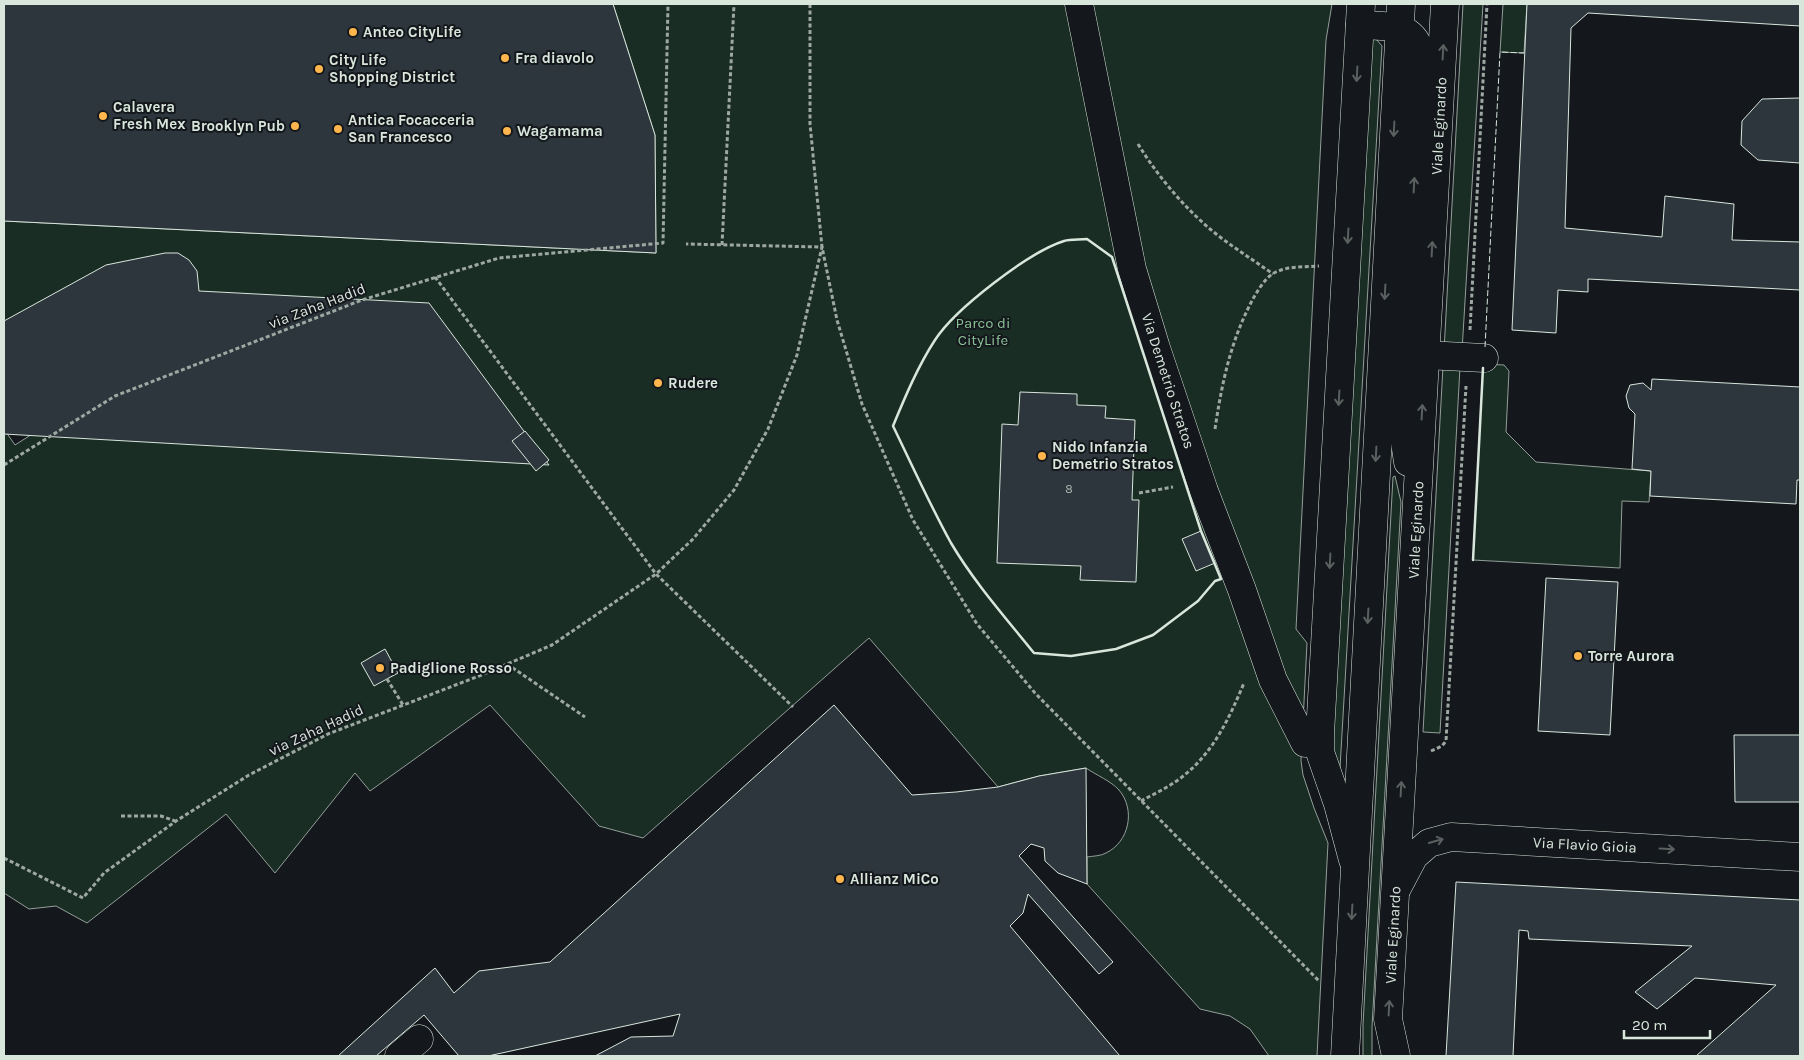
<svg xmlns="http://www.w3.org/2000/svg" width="1804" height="1060" viewBox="0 0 1804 1060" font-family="Karla,sans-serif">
  <rect width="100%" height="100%" fill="#14181c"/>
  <g fill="#1a2d24" stroke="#939e99">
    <path d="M613,4H1332L1326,40L1296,629L1307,643L1301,761L1303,775L1314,808L1328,843L1317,1056H1269L1250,1029L1230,1016L1200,1009L1087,884V857C1093,856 1101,856 1106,853C1129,842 1136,810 1119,790C1111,781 1096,775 1086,768L1039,776L998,787L869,638L643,838L599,826L490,705L370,791L355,773L275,873L226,814L87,923L56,906L29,909L4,893V429L15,445L70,410L4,331V221L656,253L655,135Z"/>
    <path d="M1463,4H1483L1462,351H1444Z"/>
    <path d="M1503,4H1527L1524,53L1500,52Z"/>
    <path d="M1369,36L1377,40L1382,46L1340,768L1333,758L1330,744Z"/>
    <path d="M1483,364L1504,365L1509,371L1506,432L1536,462L1651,471L1649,502L1622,501L1620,568L1473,560Z"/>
    <path d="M1443,366L1460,367L1440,733L1423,732Z"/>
    <path d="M1395,476L1401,502L1372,1027V1056H1363V1025L1393,477Z"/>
  </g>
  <g fill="#2c363c" stroke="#d8e6dc">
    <path d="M4,4H613L655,135L656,253L4,221Z"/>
    <path d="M1527,4H1800V26L1588,13L1571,28L1565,228L1662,237L1665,196L1734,204L1732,240L1800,242V290L1588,279V292L1558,290L1556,333L1512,330Z"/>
    <path d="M1800,98V163L1758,160L1741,145L1742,121L1762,99Z"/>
    <path d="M165,253H178L189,260L197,271L199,291L429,303L549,465L4,434V321L106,265Z"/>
    <path d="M1652,379L1800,387V480H1797L1796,504L1650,496L1651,471L1632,469L1635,414L1629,408L1626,396L1630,385L1643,383L1651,390Z"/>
    <path d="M1020,392L1077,394V405L1106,406L1105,418L1135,420L1132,500H1139L1136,582L1080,580L1081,566L997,563L1002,424L1018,425Z"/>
    <path d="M525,431L549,460L536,471L512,441Z"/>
    <path d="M1201,531L1215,563L1196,571L1182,539Z"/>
    <path d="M1546,578L1618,582L1610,735L1538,731Z"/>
    <path d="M385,649L398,673L374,686L361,663Z"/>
    <path d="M834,705L912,795L956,792L998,787L1039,776L1086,768L1087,884L1058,873L1045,861L1044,848L1031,844L1019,856L1113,962L1099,974L1028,894L1023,913L1010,926L1120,1056H595L631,1037L673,1036L680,1014L488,1056H459L424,1015L376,1056H338L435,968L454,993L479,971L550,962Z"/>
    <path d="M1734,735H1800V802H1735Z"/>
    <path d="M1456,882L1800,900V1056H1696L1776,985L1695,978L1657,1009L1635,992L1692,946L1529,939L1528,931L1519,930L1513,1056H1446Z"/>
  </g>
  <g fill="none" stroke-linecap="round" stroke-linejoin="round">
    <g stroke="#d8e6dc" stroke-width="29">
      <g id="minor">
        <path d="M1079,4L1132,269L1156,348L1204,491L1242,590L1273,680L1305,743"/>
        <path d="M1426,355L1484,358"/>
        <path d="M1353,860L1338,804L1320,752V734L1361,4"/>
        <path d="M1396,890L1414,856L1429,843L1451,837L1800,857"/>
        <path d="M399,1056L419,1039"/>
      </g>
    </g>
    <g stroke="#d8e6dc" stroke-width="29">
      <g id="major">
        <path d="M1360,25C1385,27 1411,22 1420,51L1402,405L1403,429L1408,462"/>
        <path d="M1345,1056L1401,4"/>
        <path d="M1396,1056L1388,1019L1445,4"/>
      </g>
    </g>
    <g stroke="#9da8a2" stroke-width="3" stroke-dasharray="4 2.5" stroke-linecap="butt">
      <path d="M810,4V124L822,247L837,320L862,404L913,520L977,624L1035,693L1320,982"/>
      <path d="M1138,144C1157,175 1182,205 1210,229C1229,245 1252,259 1273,274"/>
      <path d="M722,245L734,4"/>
      <path d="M435,277L656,574L793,707"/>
      <path d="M1470,330L1487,4"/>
      <path d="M1215,429C1222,382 1231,339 1254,297C1259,289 1265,278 1274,273C1287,266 1304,267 1319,266"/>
      <path d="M4,465L115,396L362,300L499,258L663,243L668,4"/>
      <path d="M1139,493L1173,487"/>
      <path d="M507,664L585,717"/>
      <path d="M387,679L403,705"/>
      <path d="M1431,751L1442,746L1446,741L1466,386"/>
      <path d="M1141,801C1152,795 1165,789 1175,782C1211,758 1228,721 1244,683"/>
      <path d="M121,816H161L175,821"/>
      <path d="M4,858L83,898L104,873L176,821L249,775L328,734L479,676L552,645L656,574L693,539L734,490L768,429L797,355L822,247L686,244"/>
    </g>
    <use href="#minor" stroke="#14181c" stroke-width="28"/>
    <use href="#major" stroke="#14181c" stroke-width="28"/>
    <path stroke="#d8e6dc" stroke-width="1" stroke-dasharray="6 2.5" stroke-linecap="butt" d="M1485,347L1500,52L1524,53"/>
    <g stroke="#d8e6dc" stroke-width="2.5">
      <path d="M1087,239L1112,257L1201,531L1221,579L1215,581L1198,601L1153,635L1116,649L1071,656L1034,653C1005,617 974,582 951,543C930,505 912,465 893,426C905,397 918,366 935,340C955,309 1029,252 1064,241C1071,239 1080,240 1087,239Z"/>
      <path d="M1473,560L1483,368"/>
    </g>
  </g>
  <defs><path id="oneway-shaft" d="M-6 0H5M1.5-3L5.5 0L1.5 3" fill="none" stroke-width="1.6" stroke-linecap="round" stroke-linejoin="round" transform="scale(1.25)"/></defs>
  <g stroke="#59605f">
    <use href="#oneway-shaft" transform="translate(1443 52) rotate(-87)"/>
    <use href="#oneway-shaft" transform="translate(1357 74) rotate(93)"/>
    <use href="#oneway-shaft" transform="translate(1394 129) rotate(93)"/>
    <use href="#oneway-shaft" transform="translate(1414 185) rotate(-87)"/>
    <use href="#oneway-shaft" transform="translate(1348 236) rotate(93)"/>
    <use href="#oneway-shaft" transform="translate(1432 249) rotate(-87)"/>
    <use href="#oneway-shaft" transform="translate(1385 292) rotate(93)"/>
    <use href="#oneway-shaft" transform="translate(1339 398) rotate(93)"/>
    <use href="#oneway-shaft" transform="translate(1422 412) rotate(-87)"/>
    <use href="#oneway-shaft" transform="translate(1376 454) rotate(93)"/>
    <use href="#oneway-shaft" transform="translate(1330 561) rotate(93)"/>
    <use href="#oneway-shaft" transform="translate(1368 616) rotate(93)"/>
    <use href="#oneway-shaft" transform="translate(1401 789) rotate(-87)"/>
    <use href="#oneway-shaft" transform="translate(1436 841) rotate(-16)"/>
    <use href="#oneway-shaft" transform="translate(1667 849) rotate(3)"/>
    <use href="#oneway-shaft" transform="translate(1352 912) rotate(93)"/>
    <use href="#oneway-shaft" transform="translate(1389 1008) rotate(-87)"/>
  </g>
  <g fill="#ffb74d" stroke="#14181c" stroke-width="2">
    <circle cx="353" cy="32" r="5"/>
    <circle cx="505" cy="58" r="5"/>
    <circle cx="319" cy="69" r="5"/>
    <circle cx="103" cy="116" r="5"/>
    <circle cx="295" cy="126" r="5"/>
    <circle cx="338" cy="129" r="5"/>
    <circle cx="507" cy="131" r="5"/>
    <circle cx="658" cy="383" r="5"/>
    <circle cx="1042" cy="456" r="5"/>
    <circle cx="1578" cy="656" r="5"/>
    <circle cx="380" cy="668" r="5"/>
    <circle cx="840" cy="879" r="5"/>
  </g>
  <g text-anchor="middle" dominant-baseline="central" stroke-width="4" stroke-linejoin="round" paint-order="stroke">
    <g font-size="12" fill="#adbab4">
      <text x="1069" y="489">8</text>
    </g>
    <g font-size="15" font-weight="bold" fill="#d8e6dc" stroke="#14181c" text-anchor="start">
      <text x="363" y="32">Anteo CityLife</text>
      <text x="515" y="58">Fra diavolo</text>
      <text x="329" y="60">City Life<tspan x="329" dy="17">Shopping District</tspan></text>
      <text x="113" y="107">Calavera<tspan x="113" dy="17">Fresh Mex</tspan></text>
      <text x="348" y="120">Antica Focacceria<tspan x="348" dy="17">San Francesco</tspan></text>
      <text x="285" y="126" text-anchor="end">Brooklyn Pub</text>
      <text x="517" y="131">Wagamama</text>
      <text x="668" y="383">Rudere</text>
      <text x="1052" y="447">Nido Infanzia<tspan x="1052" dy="17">Demetrio Stratos</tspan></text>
      <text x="1588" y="656">Torre Aurora</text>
      <text x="390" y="668">Padiglione Rosso</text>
      <text x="850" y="879">Allianz MiCo</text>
    </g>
    <g font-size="15" fill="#d8e6dc" stroke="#14181c">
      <text transform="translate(1439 126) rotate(-87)">Viale Eginardo</text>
      <text transform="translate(317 306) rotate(-21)">via Zaha Hadid</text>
      <text transform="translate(1168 381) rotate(72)">Via Demetrio Stratos</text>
      <text transform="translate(1416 530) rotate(-87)">Viale Eginardo</text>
      <text transform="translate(316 730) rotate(-25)">via Zaha Hadid</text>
      <text transform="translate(1585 845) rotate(3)">Via Flavio Gioia</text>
      <text transform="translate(1393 935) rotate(-87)">Viale Eginardo</text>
    </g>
    <g font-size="15" fill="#8ac095" stroke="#14181c">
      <text x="983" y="323">Parco di<tspan x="983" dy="17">CityLife</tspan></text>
    </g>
  </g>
  <rect width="1804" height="1060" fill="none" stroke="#d8e6dc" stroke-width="10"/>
  <path d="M1624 1030v8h86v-8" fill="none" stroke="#d8e6dc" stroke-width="2.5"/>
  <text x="1632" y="1030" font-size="15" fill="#d8e6dc" stroke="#14181c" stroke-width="4" paint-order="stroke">20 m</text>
</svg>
